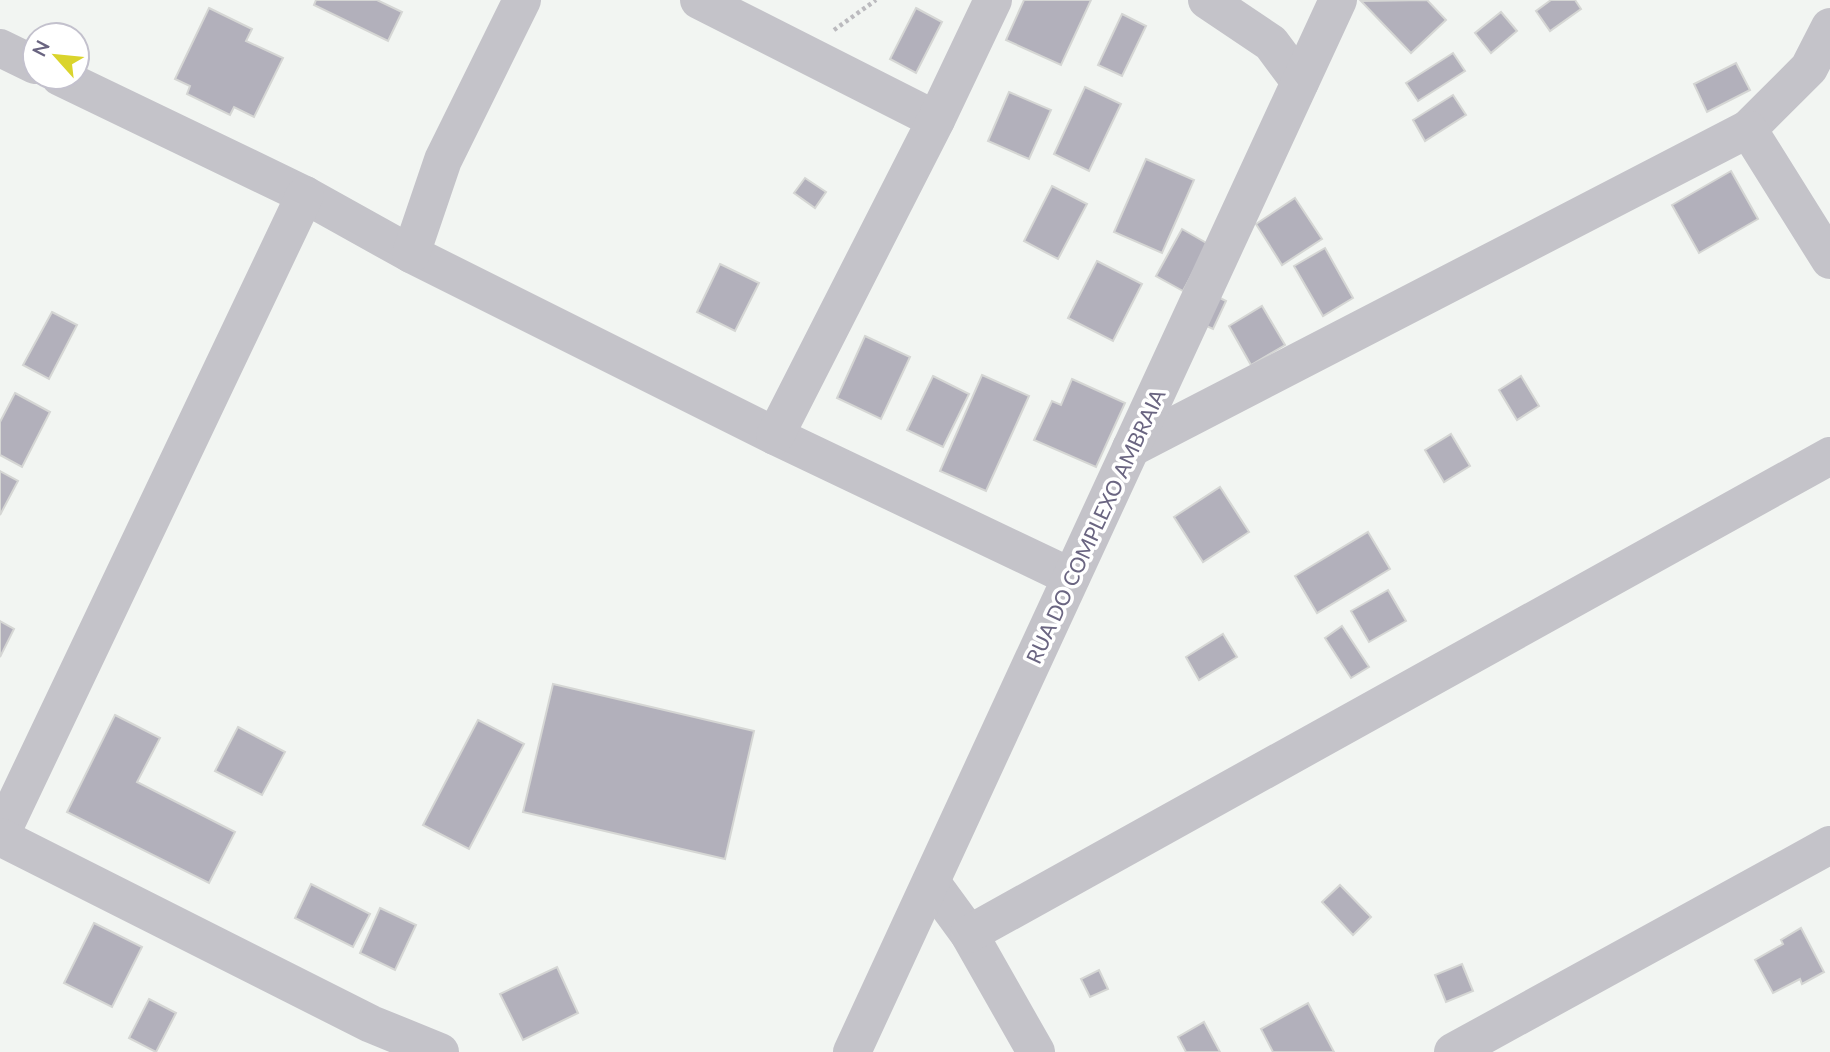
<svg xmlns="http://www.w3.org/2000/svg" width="1830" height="1052" viewBox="0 0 1830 1052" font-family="Lato,sans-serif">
  <rect width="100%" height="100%" fill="#f2f5f2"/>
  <g fill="#b2b0bb" stroke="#d5d6d4" stroke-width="2">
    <path d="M316,0H377L402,12L388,41L314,5Z"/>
    <path d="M1024,0H1091L1061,65L1006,40Z"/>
    <path d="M1427,0L1446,20L1411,53L1361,1Z"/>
    <path d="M1551,0H1575L1581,9L1550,31L1536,11Z"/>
    <path d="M209,8L252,29L246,41L283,58L254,117L234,107L230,115L187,94L190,86L175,79Z"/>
    <path d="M916,8L942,22L916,73L890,59Z"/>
    <path d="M1501,12L1517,31L1491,53L1475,33Z"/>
    <path d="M1122,14L1146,26L1122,76L1098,65Z"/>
    <path d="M1453,53L1465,71L1418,101L1406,83Z"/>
    <path d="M1736,63L1750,90L1707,112L1694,84Z"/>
    <path d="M1085,87L1121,104L1089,171L1054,154Z"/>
    <path d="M1009,92L1051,110L1029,159L988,141Z"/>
    <path d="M1453,95L1466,115L1425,141L1413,120Z"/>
    <path d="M1146,159L1194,180L1162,253L1114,232Z"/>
    <path d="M1731,171L1758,219L1699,253L1672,205Z"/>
    <path d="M805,178L826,192L815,208L794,193Z"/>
    <path d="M1052,186L1087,204L1058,259L1024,241Z"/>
    <path d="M1295,198L1322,239L1282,265L1256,224Z"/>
    <path d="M1182,229L1208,244L1183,291L1156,276Z"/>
    <path d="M1325,248L1353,298L1323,316L1294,266Z"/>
    <path d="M1097,261L1142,284L1113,341L1068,318Z"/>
    <path d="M720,264L759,283L735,331L697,312Z"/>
    <path d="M1214,295L1226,301L1213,329L1200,323Z"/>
    <path d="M1262,306L1285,345L1251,365L1229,326Z"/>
    <path d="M52,312L77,325L49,379L23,365Z"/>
    <path d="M865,336L910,357L881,419L837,398Z"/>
    <path d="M982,375L1029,396L986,491L940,471Z"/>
    <path d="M933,376L969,394L943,447L907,430Z"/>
    <path d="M1521,376L1539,406L1517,420L1499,390Z"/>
    <path d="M1072,379L1125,403L1096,467L1034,440L1052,401L1061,405Z"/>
    <path d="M15,393L50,412L22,467L0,455V422Z"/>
    <path d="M1451,434L1470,466L1444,482L1425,450Z"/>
    <path d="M0,471L18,481L0,515Z"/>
    <path d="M1220,487L1249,532L1203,562L1174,517Z"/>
    <path d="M1368,532L1390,569L1317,613L1295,576Z"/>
    <path d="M1388,590L1406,621L1369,642L1351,611Z"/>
    <path d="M0,621L14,629L0,657Z"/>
    <path d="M1342,626L1369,667L1351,678L1325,638Z"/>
    <path d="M1223,634L1237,657L1199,680L1186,657Z"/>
    <path d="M553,684L754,731L725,859L523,812Z"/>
    <path d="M115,715L160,738L137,782L235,832L209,883L67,812Z"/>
    <path d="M478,720L524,744L469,849L423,825Z"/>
    <path d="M238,727L285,752L262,795L215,771Z"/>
    <path d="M311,884L370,914L353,947L295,918Z"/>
    <path d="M1340,885L1371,917L1353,935L1322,902Z"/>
    <path d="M380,908L416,925L395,970L360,953Z"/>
    <path d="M94,923L142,947L112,1007L64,983Z"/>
    <path d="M1801,928L1824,972L1802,984L1800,979L1773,993L1755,960L1783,944L1781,940Z"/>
    <path d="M1462,964L1473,991L1446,1002L1435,975Z"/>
    <path d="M557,967L578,1013L523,1040L500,994Z"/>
    <path d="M1099,970L1108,989L1090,997L1081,979Z"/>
    <path d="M149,999L176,1013L156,1052L129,1038Z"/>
    <path d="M1308,1003L1334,1052H1273L1261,1029Z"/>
    <path d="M1204,1022L1220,1052H1186L1178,1037Z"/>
  </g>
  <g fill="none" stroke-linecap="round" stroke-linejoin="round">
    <path stroke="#bbbabe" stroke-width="4.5" stroke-dasharray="3.5 3.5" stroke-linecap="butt" d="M834,30L876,0"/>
    <g stroke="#c4c3c9" stroke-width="38">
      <path d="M699,0L936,120"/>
      <path d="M1207,0L1271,43L1300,82"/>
      <path d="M0,48L35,65"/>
      <path d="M60,77L305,195L411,254L775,436L1071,577"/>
      <path d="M1748,129L1809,68L1830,27"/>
      <path d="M411,254L443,160L522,0"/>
      <path d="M775,436L936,120L993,0"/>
      <path d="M1131,448L1748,129L1830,260"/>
      <path d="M0,836L305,195"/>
      <path d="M0,837L371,1024L440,1052"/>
      <path d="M931,882L969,934L1036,1052"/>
      <path d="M969,934L1830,456"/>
      <path d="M852,1052L1338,0"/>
      <path d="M1453,1052L1830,845"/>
    </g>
  </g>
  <g text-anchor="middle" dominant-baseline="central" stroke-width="7" stroke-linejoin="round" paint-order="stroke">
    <g font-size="21" fill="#6a6581" stroke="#fff">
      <text transform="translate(1095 526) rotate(-65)">RUA DO COMPLEXO AMBRAIA</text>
    </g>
  </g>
  <g transform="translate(56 56) rotate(297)"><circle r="33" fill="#ffffff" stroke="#c3c1cd" stroke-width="2"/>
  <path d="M0-5L12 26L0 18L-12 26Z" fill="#dad42c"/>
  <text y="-10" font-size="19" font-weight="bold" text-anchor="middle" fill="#6a6581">N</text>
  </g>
</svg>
